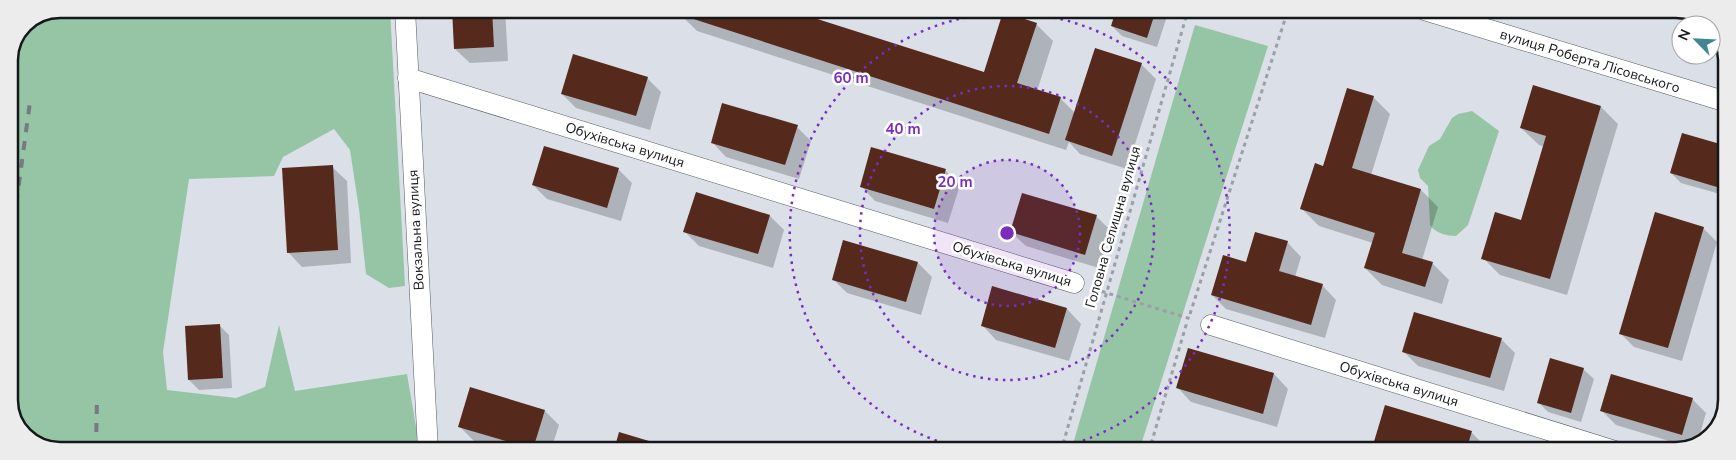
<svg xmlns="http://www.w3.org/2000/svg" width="1736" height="460" viewBox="0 0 1736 460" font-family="'Nunito Sans',sans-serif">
  <rect width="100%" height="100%" fill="#dadfe8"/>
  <g fill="#96c5a5">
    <path d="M60,9H390L405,286L389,288L366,274L359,209L350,150L334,129L283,157L274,176L189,179L163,352L167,390L236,398L265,387L279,325L295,391L407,374L420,450H47L21,434L9,404V60L24,24Z"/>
    <path d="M1195,25L1268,46L1139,451H1071Z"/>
    <path d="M1472,111L1499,131L1468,225L1456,236C1447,236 1435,233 1430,225L1428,186L1420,178L1418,170L1429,146L1440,139L1452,118L1458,114Z"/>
  </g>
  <g fill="#0003">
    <path d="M453,9H505L508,61L470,63L455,49Z"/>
    <path d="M681,9H785L985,74L1036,24L1053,41L1037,91L1060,98L1075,113L1141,64L1156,79L1127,169L1080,154L1069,142L1066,150L697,31L680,14Z"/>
    <path d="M897,10H921L919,16Z"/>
    <path d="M1117,10H1169L1157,47L1122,36L1112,26Z"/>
    <path d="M1600,10H1622L1621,17Z"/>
    <path d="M1706,21L1715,26L1724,49L1717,46L1711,41V25H1705Z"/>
    <path d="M647,78L661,92L650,130L576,108L562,94Z"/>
    <path d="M1534,87L1601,107L1618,124L1567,295L1500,275L1483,258L1522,222L1545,147L1539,145L1521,128Z"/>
    <path d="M1373,97L1390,114L1371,175L1421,190L1438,207L1422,260L1432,263L1449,280L1442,304L1382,285L1365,268L1373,243L1319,226L1302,209L1324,167Z"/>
    <path d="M797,127L811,141L799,179L726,157L712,142Z"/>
    <path d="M1727,148V196L1681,183L1671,173Z"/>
    <path d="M872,149L946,171L960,185L948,223L875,201L861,186Z"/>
    <path d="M332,167L347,181L351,263L302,267L288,252Z"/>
    <path d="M618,169L632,183L621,221L547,199L533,185Z"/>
    <path d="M770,216L784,230L773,268L699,246L685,232Z"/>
    <path d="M1096,216L1110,230L1099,268L1026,246L1011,232Z"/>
    <path d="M1703,228L1717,242L1682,361L1634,347L1620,333Z"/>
    <path d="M844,241L918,263L932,277L921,315L847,293L833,279Z"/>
    <path d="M1287,242L1301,257L1295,277L1322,285L1336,300L1325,338L1226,309L1212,295L1247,263Z"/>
    <path d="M993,288L1067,309L1081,324L1069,361L996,340L982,325Z"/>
    <path d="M219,325L229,335L232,388L199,390L189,380Z"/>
    <path d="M1501,339L1515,353L1504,391L1418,366L1404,352Z"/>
    <path d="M1188,349L1274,374L1288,389L1277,427L1191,402L1177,387Z"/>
    <path d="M1583,369L1594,379L1581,422L1548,412L1538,402Z"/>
    <path d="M1692,399L1706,413L1697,444L1689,447L1616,425L1602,411Z"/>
    <path d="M545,411L559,425L551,450H504L474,441L460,427Z"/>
    <path d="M1471,432L1485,446L1484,451H1380L1374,445Z"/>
  </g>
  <g fill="#552a1c">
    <path d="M452,9H492L494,47L454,49Z"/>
    <path d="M680,9L789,10L984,72L1003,12L1037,23L1017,83L1061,97L1049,134L678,14Z"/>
    <path d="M1116,10H1156L1147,38L1111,26Z"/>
    <path d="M1705,20L1715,26L1720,38L1711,35V25H1704Z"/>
    <path d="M1095,48L1142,63L1112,156L1065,140Z"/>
    <path d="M573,54L648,77L636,116L561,94Z"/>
    <path d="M1533,85L1601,106L1550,279L1481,259L1495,212L1521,220L1546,136L1520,128Z"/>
    <path d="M1347,88L1374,96L1352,168L1421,189L1402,253L1433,262L1425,287L1364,268L1375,233L1300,209L1315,163L1323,166Z"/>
    <path d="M722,103L798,125L785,165L711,143Z"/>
    <path d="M1682,133L1727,146V190L1670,173Z"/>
    <path d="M544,146L619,168L607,208L532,185Z"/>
    <path d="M871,147L946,169L934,209L860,187Z"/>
    <path d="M333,165L338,250L287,253L282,168Z"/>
    <path d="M696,192L770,215L758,254L683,232Z"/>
    <path d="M1022,193L1097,215L1085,255L1010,232Z"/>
    <path d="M1655,212L1704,227L1668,348L1619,334Z"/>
    <path d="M1255,232L1288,241L1279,271L1323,284L1311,325L1211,295L1223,255L1246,262Z"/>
    <path d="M843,240L918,262L906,302L832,280Z"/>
    <path d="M992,286L1067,308L1055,348L981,326Z"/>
    <path d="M1414,312L1502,338L1490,378L1402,352Z"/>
    <path d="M220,324L223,378L188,380L185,326Z"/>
    <path d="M1188,348L1274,373L1263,414L1176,388Z"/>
    <path d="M1550,358L1584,368L1571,413L1537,403Z"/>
    <path d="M1611,374L1693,398L1682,435L1600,411Z"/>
    <path d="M470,387L545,410L533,449L458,427Z"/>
    <path d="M1385,405L1472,431L1466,451H1392L1373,445Z"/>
    <path d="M619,432L679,450H614Z"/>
  </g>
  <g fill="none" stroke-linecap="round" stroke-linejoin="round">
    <g stroke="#555961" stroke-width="21">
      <g id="minor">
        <path d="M405,9L428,450"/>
        <path d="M1424,10L1727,102"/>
        <path d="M408,78L1074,283"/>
        <path d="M1211,325L1615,451"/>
      </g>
    </g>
    <g stroke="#9c9fa7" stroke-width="3" stroke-dasharray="4 4" stroke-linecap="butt">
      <path d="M1094,289L1191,319"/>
      <path d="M1190,314L1288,10"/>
      <path d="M1061,451L1188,10"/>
      <path d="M1149,451L1187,322"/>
    </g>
    <use href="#minor" stroke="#fff" stroke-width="20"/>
    <g stroke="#777a80" stroke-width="4" stroke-dasharray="9 9" stroke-linecap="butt">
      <path d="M9,257L30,102"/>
      <path d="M96,450L97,397"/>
    </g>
  </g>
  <circle cx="1007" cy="233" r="73" fill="#7b2cbf" fill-opacity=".12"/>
  <g fill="none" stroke="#7b2cbf" stroke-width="2.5" stroke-dasharray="2.5 5">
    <circle cx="1007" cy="233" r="73"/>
    <circle cx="1007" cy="233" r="147"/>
    <path d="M973 450A220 220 0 1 1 1040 451"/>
  </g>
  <g text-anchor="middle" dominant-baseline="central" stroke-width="5" stroke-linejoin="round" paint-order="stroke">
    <g font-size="14" fill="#16171a" stroke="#fff">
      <text transform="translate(1590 61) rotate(17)">вулиця Роберта Лісовського</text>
      <text transform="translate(625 145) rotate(17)">Обухівська вулиця</text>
      <text transform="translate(1113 227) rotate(-74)">Головна Селищна вулиця</text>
      <text transform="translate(416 230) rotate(-93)">Вокзальна вулиця</text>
      <text transform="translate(1012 264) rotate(17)">Обухівська вулиця</text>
      <text transform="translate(1399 384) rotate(17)">Обухівська вулиця</text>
    </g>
  </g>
  <path d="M0 0H1736V460H0ZM60 18H1676A42 42 0 0 1 1718 60V400A42 42 0 0 1 1676 442H60A42 42 0 0 1 18 400V60A42 42 0 0 1 60 18Z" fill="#ececed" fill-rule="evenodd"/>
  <path fill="none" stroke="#16171a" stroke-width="2.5" d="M60 18H1676A42 42 0 0 1 1718 60V400A42 42 0 0 1 1676 442H60A42 42 0 0 1 18 400V60A42 42 0 0 1 60 18Z"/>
  <circle cx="1007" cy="233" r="8" fill="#7b2cbf" stroke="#fff" stroke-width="2.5"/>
  <g font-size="15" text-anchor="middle" font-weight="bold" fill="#7b2cbf" stroke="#fff" stroke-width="5" stroke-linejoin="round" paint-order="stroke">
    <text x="851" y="83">60 m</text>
    <text x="903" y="134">40 m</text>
    <text x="955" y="187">20 m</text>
  </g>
  <g transform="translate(1696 40) rotate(294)"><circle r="24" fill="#ffffff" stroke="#a2a2a3"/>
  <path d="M0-4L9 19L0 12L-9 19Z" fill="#40878f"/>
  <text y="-8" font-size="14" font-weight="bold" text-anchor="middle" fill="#16171a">N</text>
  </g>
</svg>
